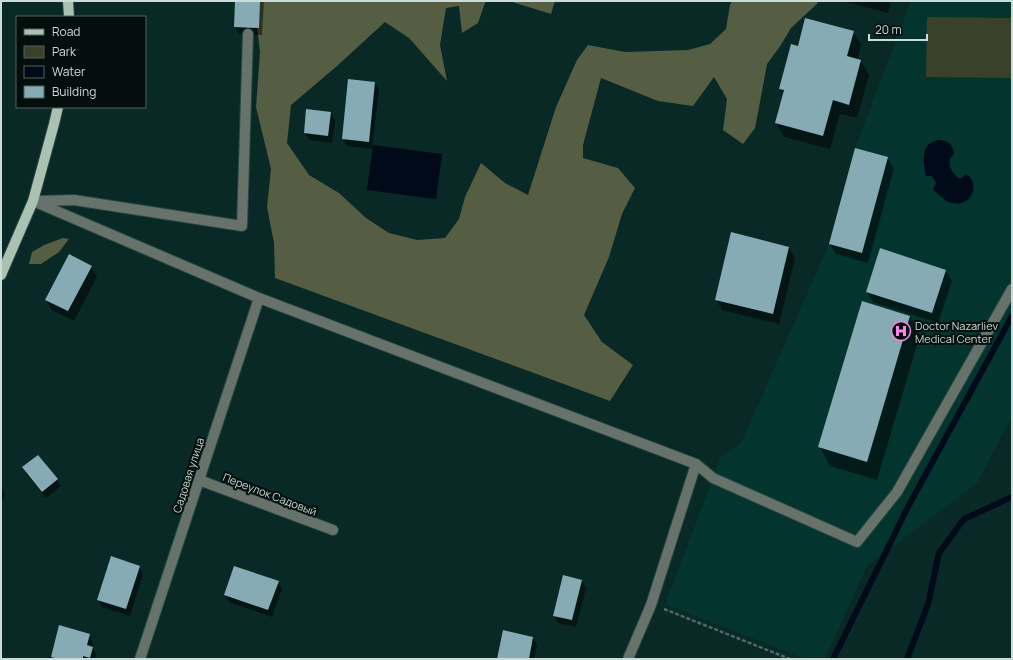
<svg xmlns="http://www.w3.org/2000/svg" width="1013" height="660" viewBox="0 0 1013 660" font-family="Manrope,sans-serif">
  <rect width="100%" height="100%" fill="#082925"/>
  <path fill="#04342e" d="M911,1H1012V417L977,483L867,566L825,659H805L665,604L713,478L720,457L741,443L829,244L855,148Z"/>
  <path fill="#3a412a" d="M927,17L1012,18V78L926,77Z"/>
  <g fill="#555e43">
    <path d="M254,1H487L485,3L478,23L462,33L459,6L446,8L440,45L447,81L409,38L385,22L337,66L291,105L287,143L309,175L339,193L366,218L389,233L417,240L445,238L459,219L465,197L481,163L505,183L528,195L556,107L577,60L588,45L625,52L688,50L710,44L726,29L730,5L732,1H815L818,3L791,28L781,45L767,64L760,102L755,128L743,144L723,130L727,99L714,77L693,106L658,101L601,78L583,145V158L618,168L635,188L622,214L609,257L584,315L602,342L633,365L610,401L275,278L274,243L267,207L271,169L256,107L260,52Z"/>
    <path d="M509,1H555L551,14Z"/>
    <path d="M63,238L69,239L59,252L41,264H29L32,252L44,245Z"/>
  </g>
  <g fill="#000a19">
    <path d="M938,140C949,141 952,143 954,154C945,162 951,171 958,178H962L966,174C983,184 969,214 945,200C941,197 937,193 933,189L936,184L935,180L931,176H926C924,167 921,151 929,144C931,142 936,141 938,140Z"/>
    <path d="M373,145L442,154L436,199L367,190Z"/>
  </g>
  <g fill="#0007">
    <path d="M236,1H264L262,35L239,34L235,27Z"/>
    <path d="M843,1H891L888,13Z"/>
    <path d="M853,32L861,45L857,60L861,61L869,75L857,118L840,114L830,149L784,137L776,123L783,95L780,89L798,47Z"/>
    <path d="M375,83L379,90L372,149L347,146L343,139Z"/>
    <path d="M331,113L335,120L332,143L309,140L305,133Z"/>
    <path d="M887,158L894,168L868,263L836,254L830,244Z"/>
    <path d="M789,248L795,258L779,324L722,310L716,299Z"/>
    <path d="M91,267L97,277L74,321L52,310L46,300Z"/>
    <path d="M946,271L952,281L938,323L873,302L867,292Z"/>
    <path d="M910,316L920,335L877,480L830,466L820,447Z"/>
    <path d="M23,468L57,480L61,486L46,498L27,475Z"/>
    <path d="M1,487L5,494L1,501Z"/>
    <path d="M139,566L143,574L130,616L102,607L98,600Z"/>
    <path d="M582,581L586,588L576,627L558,623L554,616Z"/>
    <path d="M278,582L282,589L272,617L229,602L225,595Z"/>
    <path d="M89,635L93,642L92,647L96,654L95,659H53L52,657Z"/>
    <path d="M533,638L537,645L534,659H498Z"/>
  </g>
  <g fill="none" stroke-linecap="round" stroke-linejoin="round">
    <g stroke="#000a19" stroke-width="6">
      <path d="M833,659L909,505L1012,316"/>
      <path d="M907,659L928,604L939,553L964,519L1012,497"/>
    </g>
  </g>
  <g fill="#86abb4">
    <path d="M235,1H260L259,28L234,27Z"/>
    <path d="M805,18L854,31L847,56L861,60L849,105L833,100L823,136L775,123L784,90L779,89L791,44L798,46Z"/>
    <path d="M348,79L375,82L369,142L342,139Z"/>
    <path d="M306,109L331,112L328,136L304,133Z"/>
    <path d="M855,148L888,157L862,253L829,244Z"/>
    <path d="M731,232L789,247L773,314L715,300Z"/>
    <path d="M880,248L946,270L932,313L866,292Z"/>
    <path d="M69,254L92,266L68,311L45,300Z"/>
    <path d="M862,301L910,316L867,462L818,447Z"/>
    <path d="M38,455L58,479L42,492L22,467Z"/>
    <path d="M111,556L140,566L126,609L97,600Z"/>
    <path d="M234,566L279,581L268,610L224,595Z"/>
    <path d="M563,575L582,580L572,620L553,616Z"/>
    <path d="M59,625L90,634L87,645L93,647L90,658L83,656V659H59L51,657Z"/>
    <path d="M503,630L533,637L529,659H497Z"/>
  </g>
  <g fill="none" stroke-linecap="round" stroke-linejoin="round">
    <g stroke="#274642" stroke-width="12">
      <g id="minor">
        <path d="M33,201L259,298L696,464L713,478L857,542L897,492L1012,289"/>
        <path d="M37,201L74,200L242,226L248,34"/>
        <path d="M199,480L333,530"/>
        <path d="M140,659L259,298"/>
        <path d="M628,659L651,605L696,464"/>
      </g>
    </g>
    <g stroke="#274642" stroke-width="12">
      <g id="major">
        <path d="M68,1L69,17"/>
        <path d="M1,275L33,201L54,124L58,107"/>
      </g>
    </g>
    <path stroke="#4e6a66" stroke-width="2.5" stroke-dasharray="4 2" stroke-linecap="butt" d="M664,609L790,659"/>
    <use href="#minor" stroke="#67726a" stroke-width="10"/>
    <use href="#major" stroke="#abc1b1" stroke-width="10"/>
  </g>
  <defs>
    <g id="hospital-ring" transform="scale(1)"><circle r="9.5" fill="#040f0d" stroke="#fa87e6" stroke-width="1.5"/><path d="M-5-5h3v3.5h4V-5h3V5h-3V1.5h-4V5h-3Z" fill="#fa87e6"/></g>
  </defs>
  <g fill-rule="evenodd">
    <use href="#hospital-ring" x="901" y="331"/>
  </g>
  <g text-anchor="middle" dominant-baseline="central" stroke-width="4" stroke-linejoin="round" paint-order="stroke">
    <g font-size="11" fill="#cadcd9" stroke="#040f0d" text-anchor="start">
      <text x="915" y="325">Doctor Nazarliev<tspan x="915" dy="13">Medical Center</tspan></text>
    </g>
    <g font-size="11" fill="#cadcd9" stroke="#040f0d">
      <text transform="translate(188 475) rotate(-72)">Садовая улица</text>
      <text transform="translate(270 494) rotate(21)">Переулок Садовый</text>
    </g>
  </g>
  <rect width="1013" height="660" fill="none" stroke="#cadcd9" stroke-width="4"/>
  <rect x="16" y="16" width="130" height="92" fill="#040f0d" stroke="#53615f"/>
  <rect x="24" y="29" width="20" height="6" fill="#abc1b1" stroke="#53615f"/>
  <text x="52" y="36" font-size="12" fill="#cadcd9">Road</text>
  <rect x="24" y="46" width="20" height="12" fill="#3a412a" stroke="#53615f"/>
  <text x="52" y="56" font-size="12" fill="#cadcd9">Park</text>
  <rect x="24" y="66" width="20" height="12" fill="#000a19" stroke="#53615f"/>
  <text x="52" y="76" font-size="12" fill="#cadcd9">Water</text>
  <rect x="24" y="86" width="20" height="12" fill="#86abb4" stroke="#53615f"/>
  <text x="52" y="96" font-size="12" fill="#cadcd9">Building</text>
  <path d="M869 34v6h58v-6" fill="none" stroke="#cadcd9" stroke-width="2"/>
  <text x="875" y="34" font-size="12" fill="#cadcd9" stroke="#040f0d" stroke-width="3" paint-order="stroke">20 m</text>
</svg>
